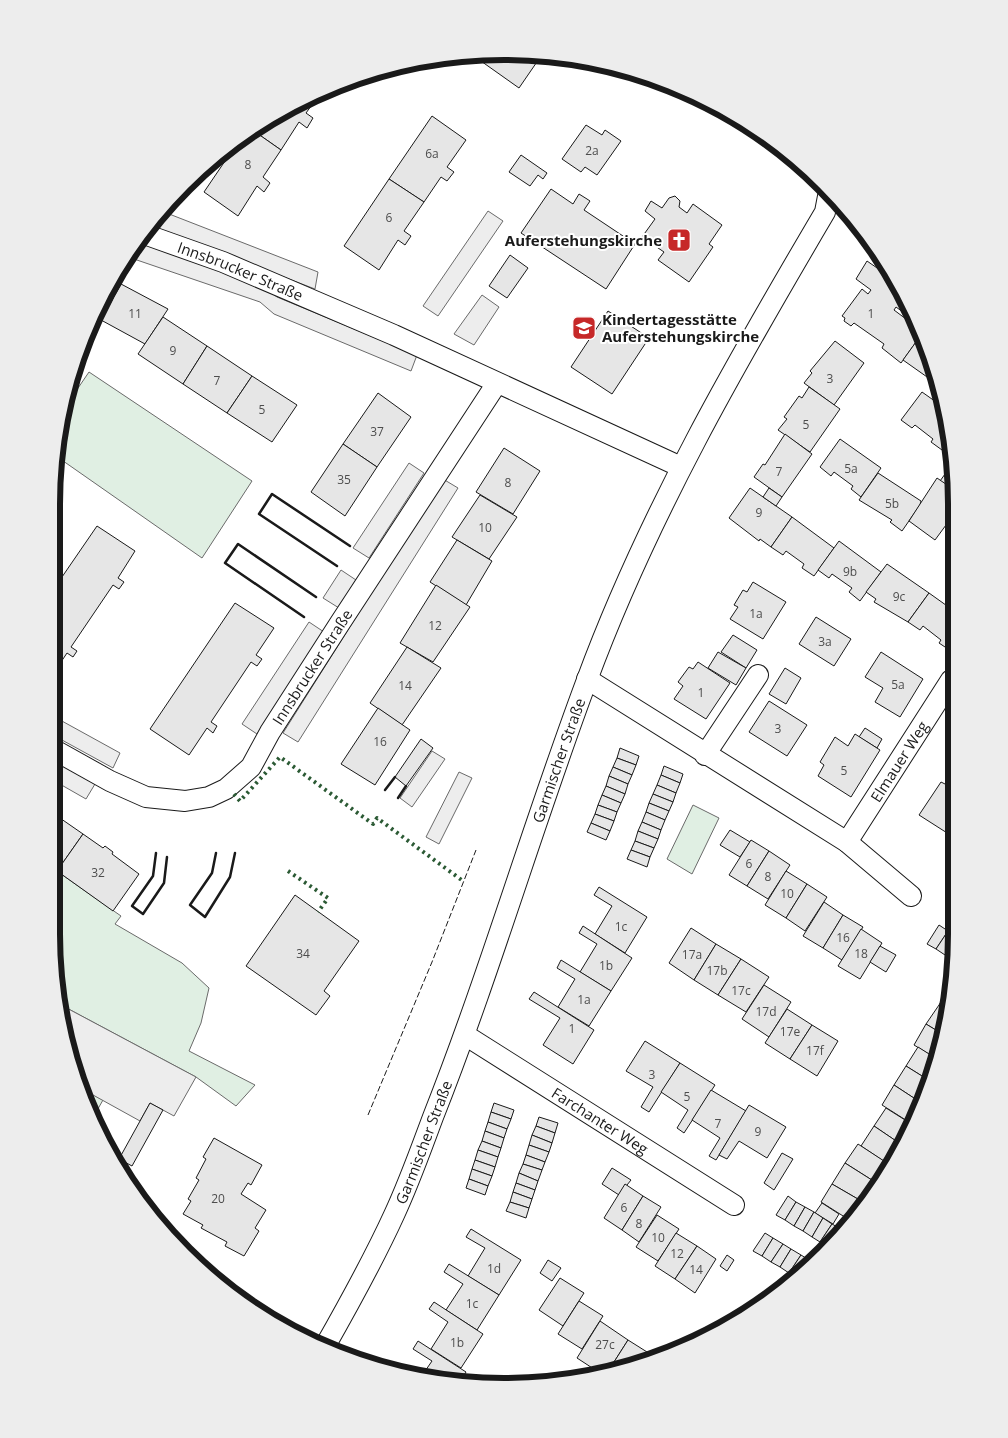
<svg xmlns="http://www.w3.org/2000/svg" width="1008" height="1438" viewBox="0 0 1008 1438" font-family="'Open Sans',sans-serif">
  <rect width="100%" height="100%" fill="#fff"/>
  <g fill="#e0efe3" stroke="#6a6a6a">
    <path d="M89,372L252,481L202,558L56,456L60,416L70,388L76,391Z"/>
    <path d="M693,805L719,818L692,874L667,859Z"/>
    <path d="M51,867L121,916L115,924L182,963L209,988L201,1023L189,1051L255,1085L236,1106L196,1077L61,1005L51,934Z"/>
    <path d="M84,1090L103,1100L95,1114Z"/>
  </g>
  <g fill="#ededed" stroke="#6a6a6a">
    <path d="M488,211L503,221L438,316L423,306Z"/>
    <path d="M164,212L318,272L315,289L153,227Z"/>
    <path d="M141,243L260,284L277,297L417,355L411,371L274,314L260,302L131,258Z"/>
    <path d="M482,295L499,307L474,345L454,334Z"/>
    <path d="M409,463L424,473L369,558L353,548Z"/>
    <path d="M443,479L458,488L298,742L283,733Z"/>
    <path d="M341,570L356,580L339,608L323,598Z"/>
    <path d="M309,622L324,632L257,734L242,724Z"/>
    <path d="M51,715L120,753L113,768L51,734Z"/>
    <path d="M432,751L445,759L412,807L400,798Z"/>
    <path d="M51,759L95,784L86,799L51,779Z"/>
    <path d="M459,772L472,778L439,844L426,837Z"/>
    <path d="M61,1005L196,1077L174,1116L150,1103L140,1121L84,1090L67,1051Z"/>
  </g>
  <g fill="#e6e6e6" stroke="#1a1a1a">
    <path d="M504,51L541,56L519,88L471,54Z"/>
    <path d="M322,91L306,113L313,118L307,128L299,122L281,150L251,129Z"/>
    <path d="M432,116L466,140L447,167L454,172L447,181L441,177L424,202L389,179Z"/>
    <path d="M586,125L602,135L605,130L621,141L597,175L585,167L581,172L562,159Z"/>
    <path d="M251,129L281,150L263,177L270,183L264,192L257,186L238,216L204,192L242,136Z"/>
    <path d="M521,155L547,173L543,179L538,175L530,186L509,172Z"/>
    <path d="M389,179L424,202L404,231L411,236L405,245L398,240L379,270L344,246Z"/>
    <path d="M551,189L573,204L579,194L587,199L590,201L584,210L635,244L606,289L521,233Z"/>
    <path d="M675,196L680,201L679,207L687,213L693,204L722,225L709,244L713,247L689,282L658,260L664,252L642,237L655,219L645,211L651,201L662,208L669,198Z"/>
    <path d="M510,255L528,268L507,298L489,286Z"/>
    <path d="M867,261L893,279L912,309L907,315L896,307L894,310L918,328L921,335L901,363L882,348L884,344L854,323L851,326L844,321L845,318L842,316L862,289L868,294L871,290L856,279Z"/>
    <path d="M115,280L121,284L101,320L94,316L98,303Z"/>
    <path d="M121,284L168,309L145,344L101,320Z"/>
    <path d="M608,311L649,338L612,394L571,367Z"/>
    <path d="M163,317L207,346L183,384L138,354Z"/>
    <path d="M921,335L937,384L903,360Z"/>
    <path d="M835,341L864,363L834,405L804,383L812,373L810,371Z"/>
    <path d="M207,346L252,376L227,413L183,384Z"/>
    <path d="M252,376L297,405L272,442L227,413Z"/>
    <path d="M809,387L840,409L810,452L778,430L787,419L784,417L799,396L802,398Z"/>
    <path d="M922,392L946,409L950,438L942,450L931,442L933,439L915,425L912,428L901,420Z"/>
    <path d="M378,393L411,417L377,467L343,444Z"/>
    <path d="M785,434L812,454L782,497L754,477L763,464L765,465Z"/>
    <path d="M840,439L881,468L861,497L851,489L853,486L834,472L831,476L820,467Z"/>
    <path d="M343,444L377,467L345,516L311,492Z"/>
    <path d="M504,448L540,471L513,514L476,492Z"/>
    <path d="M953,463L956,491L940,481Z"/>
    <path d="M878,473L921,501L920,505L902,531L890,522L892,520L859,500Z"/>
    <path d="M937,478L956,491L957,510L935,540L909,521Z"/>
    <path d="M750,488L792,517L771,547L760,539L759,541L729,518Z"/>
    <path d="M769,488L782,497L776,506L763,497Z"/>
    <path d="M480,495L517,517L489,559L452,537Z"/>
    <path d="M792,517L834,548L814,576L802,568L804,564L786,551L783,555L771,547Z"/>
    <path d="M97,526L135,551L118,578L124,582L119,589L113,585L71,647L77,651L73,657L67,653L51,677V593Z"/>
    <path d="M457,540L492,561L466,605L430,582Z"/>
    <path d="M839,541L881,572L860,601L849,592L852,588L832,574L829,578L818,570Z"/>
    <path d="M887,564L929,593L908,622L874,602L876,599L866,592Z"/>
    <path d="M957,581V596L950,591Z"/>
    <path d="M753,582L786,602L763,639L730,619L738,607L734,605L743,590L747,592Z"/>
    <path d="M436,585L470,607L433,662L400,643Z"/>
    <path d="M929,593L957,613V642L951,651L939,643L941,640L923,626L920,630L908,622Z"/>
    <path d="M235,603L274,628L256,655L262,659L257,666L251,662L211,722L217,726L213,733L207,728L189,755L150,729Z"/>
    <path d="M816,617L851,639L834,666L799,644Z"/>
    <path d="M733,635L757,650L746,668L721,652Z"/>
    <path d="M407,647L441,668L402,725L370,703Z"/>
    <path d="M718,652L746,668L736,685L708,668Z"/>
    <path d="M881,652L923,679L900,717L875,702L883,688L865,677Z"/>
    <path d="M698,662L730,683L706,719L674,699L683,686L678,682L689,667L693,669Z"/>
    <path d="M785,668L801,678L786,704L769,694Z"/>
    <path d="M769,701L807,725L787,756L749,732Z"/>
    <path d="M378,708L410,730L375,785L341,764Z"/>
    <path d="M865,728L882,739L877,748L859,737Z"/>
    <path d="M855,734L880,750L851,797L818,776L824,765L820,762L835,737L848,746Z"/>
    <path d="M421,739L433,748L406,786L395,777Z"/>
    <path d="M620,748L639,756L636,765L617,758Z"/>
    <path d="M617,758L636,765L632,775L613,767Z"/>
    <path d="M664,766L683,774L680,783L661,775Z"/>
    <path d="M613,767L632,775L628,784L609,776Z"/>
    <path d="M661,775L680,783L676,793L657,785Z"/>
    <path d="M609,776L628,784L625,794L606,786Z"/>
    <path d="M941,782L957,790L955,838L919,815Z"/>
    <path d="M657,785L676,793L673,802L653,794Z"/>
    <path d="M606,786L625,794L621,803L602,795Z"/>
    <path d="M653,794L673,802L669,811L649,803Z"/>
    <path d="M602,795L621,803L617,812L598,805Z"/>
    <path d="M649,803L669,811L665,820L646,812Z"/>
    <path d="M598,805L617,812L614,821L595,814Z"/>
    <path d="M51,808L59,813L57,816L83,834L57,871L51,867Z"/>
    <path d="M646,812L665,820L661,830L642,822Z"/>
    <path d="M595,814L614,821L610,831L591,823Z"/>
    <path d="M642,822L661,830L658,839L638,831Z"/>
    <path d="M591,823L610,831L606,840L587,832Z"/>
    <path d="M730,830L750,842L740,857L720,845Z"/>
    <path d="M638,831L658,839L654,848L635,841Z"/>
    <path d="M83,834L103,848L105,846L113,852L112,854L139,874L113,911L57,871Z"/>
    <path d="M751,840L769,851L747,886L729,875Z"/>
    <path d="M635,841L654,848L650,857L631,850Z"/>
    <path d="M631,850L650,857L647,867L627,859Z"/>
    <path d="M769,851L790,865L768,899L747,886Z"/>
    <path d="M786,871L807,884L786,918L765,905Z"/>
    <path d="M807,884L827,897L805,931L786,918Z"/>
    <path d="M599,887L647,917L625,953L595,934L612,906L594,895Z"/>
    <path d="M295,895L359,941L324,991L330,996L316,1015L246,966Z"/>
    <path d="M957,896V911L950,907Z"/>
    <path d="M824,902L843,915L823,948L803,936Z"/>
    <path d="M843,915L863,927L842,960L823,948Z"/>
    <path d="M939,925L948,931L936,949L927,944Z"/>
    <path d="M583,926L632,958L611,991L580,972L597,944L579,933Z"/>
    <path d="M691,928L716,944L694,980L669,963Z"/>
    <path d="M861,929L882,943L860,979L838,966Z"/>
    <path d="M948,931L957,936L945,955L936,949Z"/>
    <path d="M956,937L954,960L945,955Z"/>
    <path d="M716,944L741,959L718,995L694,980Z"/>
    <path d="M880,946L896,955L886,972L870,962Z"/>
    <path d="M741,959L769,977L746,1012L718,995Z"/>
    <path d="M561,960L611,991L589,1026L558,1007L575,979L557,968Z"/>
    <path d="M764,985L791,1002L769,1037L742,1019Z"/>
    <path d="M950,986L951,987L949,1011L939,1005Z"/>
    <path d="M534,992L594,1030L573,1064L543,1045L560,1018L529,999Z"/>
    <path d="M939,1005L949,1011L944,1035L926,1024Z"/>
    <path d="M787,1009L812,1025L790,1059L765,1043Z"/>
    <path d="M926,1024L944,1035L937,1059L914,1045Z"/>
    <path d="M812,1025L838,1041L817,1076L790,1059Z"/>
    <path d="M645,1041L680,1063L649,1112L641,1107L653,1087L626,1071Z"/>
    <path d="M918,1047L937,1059L930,1081L906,1066Z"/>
    <path d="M680,1063L715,1085L684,1133L677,1128L688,1110L661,1092Z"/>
    <path d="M906,1066L930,1081L923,1104L894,1085Z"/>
    <path d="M894,1085L923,1104L912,1124L882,1105Z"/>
    <path d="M711,1090L746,1111L716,1160L709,1156L720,1138L692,1120Z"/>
    <path d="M150,1103L163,1110L132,1166L119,1159Z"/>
    <path d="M494,1103L514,1110L511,1119L491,1112Z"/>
    <path d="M749,1105L786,1127L767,1158L739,1141L727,1159L719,1155Z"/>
    <path d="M886,1108L913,1125L902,1145L874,1126Z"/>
    <path d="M491,1112L511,1119L507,1129L488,1122Z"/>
    <path d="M539,1117L558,1123L555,1133L536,1126Z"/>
    <path d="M488,1122L507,1129L504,1138L485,1131Z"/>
    <path d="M536,1126L555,1133L552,1143L532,1135Z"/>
    <path d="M874,1126L902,1145L891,1166L861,1146Z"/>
    <path d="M485,1131L504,1138L501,1148L482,1141Z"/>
    <path d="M532,1135L552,1143L549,1152L529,1145Z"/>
    <path d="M214,1138L262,1165L251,1185L248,1183L241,1194L266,1210L255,1228L259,1231L244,1256L225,1246L227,1242L201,1228L203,1225L183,1214L191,1201L188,1199L199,1180L196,1178L206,1159L203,1157Z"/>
    <path d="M482,1141L501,1148L498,1157L478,1150Z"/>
    <path d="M858,1144L887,1163L875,1182L845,1163Z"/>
    <path d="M529,1145L549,1152L545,1162L526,1155Z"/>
    <path d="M478,1150L498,1157L495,1167L475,1160Z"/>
    <path d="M782,1153L793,1159L774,1190L764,1183Z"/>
    <path d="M526,1155L545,1162L542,1170L523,1164Z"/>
    <path d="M475,1160L495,1167L492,1176L472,1169Z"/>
    <path d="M845,1163L875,1182L863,1202L832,1184Z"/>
    <path d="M523,1164L542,1170L538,1181L519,1173Z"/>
    <path d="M612,1168L631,1180L619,1195L602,1184Z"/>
    <path d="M472,1169L492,1176L488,1186L469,1179Z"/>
    <path d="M519,1173L538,1181L535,1190L516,1183Z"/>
    <path d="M469,1179L488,1186L485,1195L466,1188Z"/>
    <path d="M516,1183L535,1190L532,1199L513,1192Z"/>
    <path d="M625,1184L643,1196L622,1230L604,1218Z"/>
    <path d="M832,1184L863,1202L851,1221L821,1202Z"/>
    <path d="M513,1192L532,1199L529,1208L510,1202Z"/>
    <path d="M643,1196L661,1207L639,1242L622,1230Z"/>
    <path d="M788,1196L796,1202L785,1220L776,1215Z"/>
    <path d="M510,1202L529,1208L526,1218L506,1211Z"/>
    <path d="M796,1202L805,1207L794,1226L785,1220Z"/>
    <path d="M822,1203L839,1214L833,1224L815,1213Z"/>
    <path d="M805,1207L814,1212L803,1231L794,1226Z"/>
    <path d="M814,1212L823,1218L812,1237L803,1231Z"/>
    <path d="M657,1215L679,1229L658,1261L636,1247Z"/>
    <path d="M823,1218L832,1224L820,1242L812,1237Z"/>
    <path d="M832,1224L841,1229L830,1248L820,1242Z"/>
    <path d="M471,1229L521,1260L499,1295L468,1276L485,1248L466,1237Z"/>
    <path d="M676,1233L697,1246L675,1279L655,1266Z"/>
    <path d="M765,1233L773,1238L762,1256L753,1251Z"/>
    <path d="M773,1238L783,1244L771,1262L762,1256Z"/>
    <path d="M783,1244L791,1249L780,1267L771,1262Z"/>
    <path d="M697,1246L716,1259L695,1293L675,1279Z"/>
    <path d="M791,1249L801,1255L789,1273L780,1267Z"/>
    <path d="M727,1255L734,1260L727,1271L720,1266Z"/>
    <path d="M801,1255L809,1260L804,1269L794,1276L789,1273Z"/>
    <path d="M548,1260L561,1268L552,1281L540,1273Z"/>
    <path d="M449,1264L499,1295L477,1330L446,1310L463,1284L444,1272Z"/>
    <path d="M560,1278L584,1293L563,1326L539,1310Z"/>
    <path d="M579,1301L603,1316L582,1349L558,1334Z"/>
    <path d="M434,1302L483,1334L461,1368L431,1349L448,1322L429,1309Z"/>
    <path d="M600,1321L628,1340L607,1373L603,1375L577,1358Z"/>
    <path d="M628,1340L655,1357L607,1373Z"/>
    <path d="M418,1341L466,1372L460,1382L445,1383L421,1377L432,1361L413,1349Z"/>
  </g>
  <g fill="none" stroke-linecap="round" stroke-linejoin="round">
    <g stroke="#1a1a1a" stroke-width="22">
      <g id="minor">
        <path id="s1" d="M147,235L223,262L394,335L681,467"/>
        <path d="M587,679L847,842L911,896"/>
        <path id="s2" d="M51,748L110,781L146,797L185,801L209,797L226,789L251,767L270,732L340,623L497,383"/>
        <path d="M705,755L758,675"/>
        <path id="s3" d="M847,842L951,680"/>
        <path id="s4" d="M465,1035L734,1205"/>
        <path id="s5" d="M324,1348C349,1304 373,1261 394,1215C409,1183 421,1149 433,1117C490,973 533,824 587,680C648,515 736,363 825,212L829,191"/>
      </g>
    </g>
    <use href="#minor" stroke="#fff" stroke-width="20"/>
    <g stroke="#2b5a34" stroke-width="4" stroke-dasharray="2.5 4" stroke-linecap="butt">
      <path d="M234,794L240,801L280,757L373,824L377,818L463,881"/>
      <path d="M288,871L328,898L318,912"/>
    </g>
    <path stroke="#1a1a1a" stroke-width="1" stroke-dasharray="6 2.5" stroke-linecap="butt" d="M368,1115L432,962L476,850"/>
    <g stroke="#1a1a1a" stroke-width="2.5">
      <path d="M337,566L259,514L272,494L350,546"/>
      <path d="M304,617L225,563L238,544L316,597"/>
      <path d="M385,790L395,777"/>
      <path d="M398,798L406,786"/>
      <path d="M156,853L153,876L132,906L143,914L164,883L167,857"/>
      <path d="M216,853L212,873L190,905L205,917L230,877L235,853"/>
    </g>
  </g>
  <defs>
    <g id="church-square" transform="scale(1.25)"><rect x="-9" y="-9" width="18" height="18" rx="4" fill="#c62828" stroke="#fff"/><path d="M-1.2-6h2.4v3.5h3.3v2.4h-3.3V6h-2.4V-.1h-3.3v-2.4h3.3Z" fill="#fff"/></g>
    <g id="school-square" transform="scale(1.25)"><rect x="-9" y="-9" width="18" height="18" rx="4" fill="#c62828" stroke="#fff"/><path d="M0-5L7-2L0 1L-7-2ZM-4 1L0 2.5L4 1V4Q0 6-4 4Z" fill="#fff"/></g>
  </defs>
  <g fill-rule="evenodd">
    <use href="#church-square" x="679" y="240"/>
    <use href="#school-square" x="584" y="328"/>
  </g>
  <g text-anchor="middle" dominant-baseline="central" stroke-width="4" stroke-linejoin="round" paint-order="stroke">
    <g font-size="12" fill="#4d4d4d">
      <text x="592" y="150">2a</text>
      <text x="432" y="153">6a</text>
      <text x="248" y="164">8</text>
      <text x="389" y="217">6</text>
      <text x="135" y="313">11</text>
      <text x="871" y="313">1</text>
      <text x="173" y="350">9</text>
      <text x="830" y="378">3</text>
      <text x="217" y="380">7</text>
      <text x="262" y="409">5</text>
      <text x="806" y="424">5</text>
      <text x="377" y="431">37</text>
      <text x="851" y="468">5a</text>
      <text x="779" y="471">7</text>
      <text x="344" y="479">35</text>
      <text x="508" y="482">8</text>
      <text x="892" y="503">5b</text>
      <text x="759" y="512">9</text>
      <text x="485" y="527">10</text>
      <text x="850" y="571">9b</text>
      <text x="899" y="596">9c</text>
      <text x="756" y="613">1a</text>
      <text x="435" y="625">12</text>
      <text x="825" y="641">3a</text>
      <text x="898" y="684">5a</text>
      <text x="405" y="685">14</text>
      <text x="701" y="692">1</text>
      <text x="778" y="728">3</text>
      <text x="380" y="741">16</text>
      <text x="844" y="770">5</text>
      <text x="749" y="863">6</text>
      <text x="98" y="872">32</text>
      <text x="768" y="876">8</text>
      <text x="787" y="893">10</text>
      <text x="621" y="926">1c</text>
      <text x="843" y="937">16</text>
      <text x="303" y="953">34</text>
      <text x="861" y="953">18</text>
      <text x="692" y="954">17a</text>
      <text x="606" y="965">1b</text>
      <text x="717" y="970">17b</text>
      <text x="741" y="990">17c</text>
      <text x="584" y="999">1a</text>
      <text x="766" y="1011">17d</text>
      <text x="572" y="1028">1</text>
      <text x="790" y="1031">17e</text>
      <text x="815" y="1050">17f</text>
      <text x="652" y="1074">3</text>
      <text x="687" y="1096">5</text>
      <text x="718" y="1123">7</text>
      <text x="758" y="1131">9</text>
      <text x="218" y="1198">20</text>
      <text x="624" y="1207">6</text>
      <text x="639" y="1223">8</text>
      <text x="658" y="1237">10</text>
      <text x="677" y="1253">12</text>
      <text x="494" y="1268">1d</text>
      <text x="696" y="1269">14</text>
      <text x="472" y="1303">1c</text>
      <text x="457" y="1342">1b</text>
      <text x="605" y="1344">27c</text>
    </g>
    <g font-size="15" font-weight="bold" fill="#1a1a1a" stroke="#fff" text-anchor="end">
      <text x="662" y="240">Auferstehungskirche</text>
      <text x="602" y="319" text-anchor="start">Kindertagesstätte<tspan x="602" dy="17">Auferstehungskirche</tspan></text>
    </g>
    <g font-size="15" fill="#1a1a1a" stroke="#fff">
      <text stroke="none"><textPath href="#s1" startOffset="100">Innsbrucker Straße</textPath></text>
      <text stroke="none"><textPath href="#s2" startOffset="340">Innsbrucker Straße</textPath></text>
      <text stroke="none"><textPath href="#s5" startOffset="634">Garmischer Straße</textPath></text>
      <text stroke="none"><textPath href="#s3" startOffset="96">Elmauer Weg</textPath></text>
      <text stroke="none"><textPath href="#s4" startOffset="160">Farchanter Weg</textPath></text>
      <text stroke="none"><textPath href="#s5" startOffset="229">Garmischer Straße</textPath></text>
    </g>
  </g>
  <path d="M0 0H1008V1438H0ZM504 60H504A444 444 0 0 1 948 504V934A444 444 0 0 1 504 1378H504A444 444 0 0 1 60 934V504A444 444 0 0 1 504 60Z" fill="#ededed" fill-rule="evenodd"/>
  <path fill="none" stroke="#1a1a1a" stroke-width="6" d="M504 60H504A444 444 0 0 1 948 504V934A444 444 0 0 1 504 1378H504A444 444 0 0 1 60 934V504A444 444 0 0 1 504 60Z"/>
</svg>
